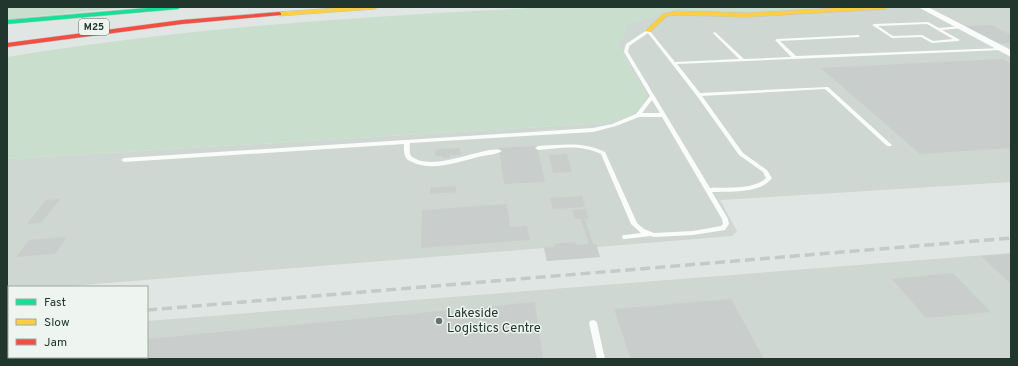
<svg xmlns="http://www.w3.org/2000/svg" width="1018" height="366" viewBox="0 0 1018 366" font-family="Overpass,sans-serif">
  <rect width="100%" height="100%" fill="#e0e6e3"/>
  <g fill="#ced7d2">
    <path d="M849,7L1011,8V182L720,200L737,231L732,236L597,247L600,257L547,261L544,248L58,287H9V291H7V159L606,123L647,97L618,44L625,34L626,25L671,11L740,13Z"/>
    <path d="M1011,253V359H7V332H9V357H147V321Z"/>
  </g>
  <g fill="#cadece">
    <path d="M7,7H133L7,19Z"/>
    <path d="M557,7H849L740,13L672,11L626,25L625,34L618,44L647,97L634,114L606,123L7,159V57C189,27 373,15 557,7Z"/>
  </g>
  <g fill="#c9cecc">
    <path d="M991,25L1011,35V43L994,44L963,26Z"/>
    <path d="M1003,59L1011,64V148L920,154L821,68Z"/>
    <path d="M537,146L545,182L504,184L499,148Z"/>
    <path d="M460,148L461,155H450V158H443V156H435L436,149Z"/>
    <path d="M567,154L572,172L553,173L549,155Z"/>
    <path d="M456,186V192L430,194V188Z"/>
    <path d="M582,196L585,207L553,209L550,198Z"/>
    <path d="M60,199L41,223L27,224L46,200Z"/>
    <path d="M507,204L510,227L527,226L530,240L421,248L422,210Z"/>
    <path d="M586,209L588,218L585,219L593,244H596L600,257L547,261L544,248L555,247L554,244L575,242L576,245L589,244L581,219H575L572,210Z"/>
    <path d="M67,237L55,254L16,257L29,240Z"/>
    <path d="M1011,254V284L981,256Z"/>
    <path d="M953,273L991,312L926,318L892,279Z"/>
    <path d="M731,299L764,359H631L614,309Z"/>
    <path d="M535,302L543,359H58L59,357H147V339Z"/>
    <path d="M7,339H9V357H39L37,359H7Z"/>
  </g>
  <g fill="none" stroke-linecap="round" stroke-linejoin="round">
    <g stroke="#bdc5c1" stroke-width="1">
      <path id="fast" d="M159,7H181L178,9L7,24V20Z"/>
    </g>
    <g stroke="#bdc5c1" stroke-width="1">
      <g id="slow">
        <path d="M352,7H378L375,9L279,16L276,14L279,12Z"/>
        <path d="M856,7H888L885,9L746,17L677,15L667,16L650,32L645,31L663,14L677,11L746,13Z"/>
      </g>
    </g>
    <g stroke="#bdc5c1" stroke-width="1">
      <path id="jam" d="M279,12L281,13V15L182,24L7,47V43L182,20Z"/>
    </g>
    <g fill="#fafbfb" fill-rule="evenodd">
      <path d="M928,22L939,28L962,26V28H961L942,30L960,40L958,41L932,43L921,37L892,38L872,25L874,24ZM927,24L953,39L933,41L922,35L893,36L878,26Z"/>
      <path d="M647,30H649L675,62L739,59L713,33L715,32L744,59L791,57L776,41L775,40L777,39L858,35L860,36L859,37L780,41L796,56L1002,48L1004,49L1002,50L677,64L700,93L828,87L892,145L891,146H887L825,89L702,96L743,153L767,170L772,178C760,194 730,191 712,192L728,219L729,224L725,230L693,235L654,237L651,236L625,239H623L622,237L623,235H625L641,233L631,224L601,154C580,144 560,148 538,150L535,148L538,146C562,145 582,141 605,152L637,223L644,229L654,233L693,231L721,226L723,224L722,219L662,117H639L616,126L593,132L410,143C410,147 409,153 411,156C412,157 414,158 416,159C440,171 490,143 502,151C496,155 485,155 478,157C457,162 432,172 412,162C411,161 407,160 407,159C403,155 404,148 404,144L124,162L121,160L124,158L593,128L612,124L636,114L650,96L624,52L626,44ZM648,33L697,96L739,155L763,172L766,178C754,190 726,187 710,188L628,52L629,46ZM652,100L660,113H642Z"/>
      <path d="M593,320L596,321L597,323L605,359H597L589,323L590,321Z"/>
    </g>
    <path fill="#fafbfb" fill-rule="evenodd" d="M918,7H928L1011,50V57Z"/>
    <use href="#fast" fill="#16e098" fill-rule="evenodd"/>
    <use href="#slow" fill="#ffcf43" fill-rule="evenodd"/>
    <use href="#jam" fill="#f24e42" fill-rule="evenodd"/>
    <g stroke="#c5c9c7" stroke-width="3.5" stroke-dasharray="10 5" stroke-linecap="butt">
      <path d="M147,310L1011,238"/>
      <path d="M7,322L9,321"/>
    </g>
  </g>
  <circle fill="#64746d" stroke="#eef5f0" stroke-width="1.5" cx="439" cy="321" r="4"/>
  <g text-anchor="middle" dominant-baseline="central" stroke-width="3" stroke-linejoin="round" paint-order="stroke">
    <rect fill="#eef5f0" stroke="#5e6f68" stroke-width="1" x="79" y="19" width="30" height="16" rx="3"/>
    <g font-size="10" font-weight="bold" fill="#21362d">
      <text x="94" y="27">M25</text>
    </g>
    <g font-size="13" fill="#21362d" stroke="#eef5f0" text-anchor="start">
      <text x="447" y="314">Lakeside<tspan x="447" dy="15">Logistics Centre</tspan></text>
    </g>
  </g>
  <rect width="1018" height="366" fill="none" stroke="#21362d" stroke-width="16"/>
  <rect x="8" y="286" width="140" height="72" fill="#eef5f0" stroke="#9ca9a2"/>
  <rect x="16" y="299" width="20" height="6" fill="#16e098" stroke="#9ca9a2"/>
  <text x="44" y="306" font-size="12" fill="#21362d">Fast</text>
  <rect x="16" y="319" width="20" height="6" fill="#ffcf43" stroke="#9ca9a2"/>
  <text x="44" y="326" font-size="12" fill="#21362d">Slow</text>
  <rect x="16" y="339" width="20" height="6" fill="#f24e42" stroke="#9ca9a2"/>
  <text x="44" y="346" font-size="12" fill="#21362d">Jam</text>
</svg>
